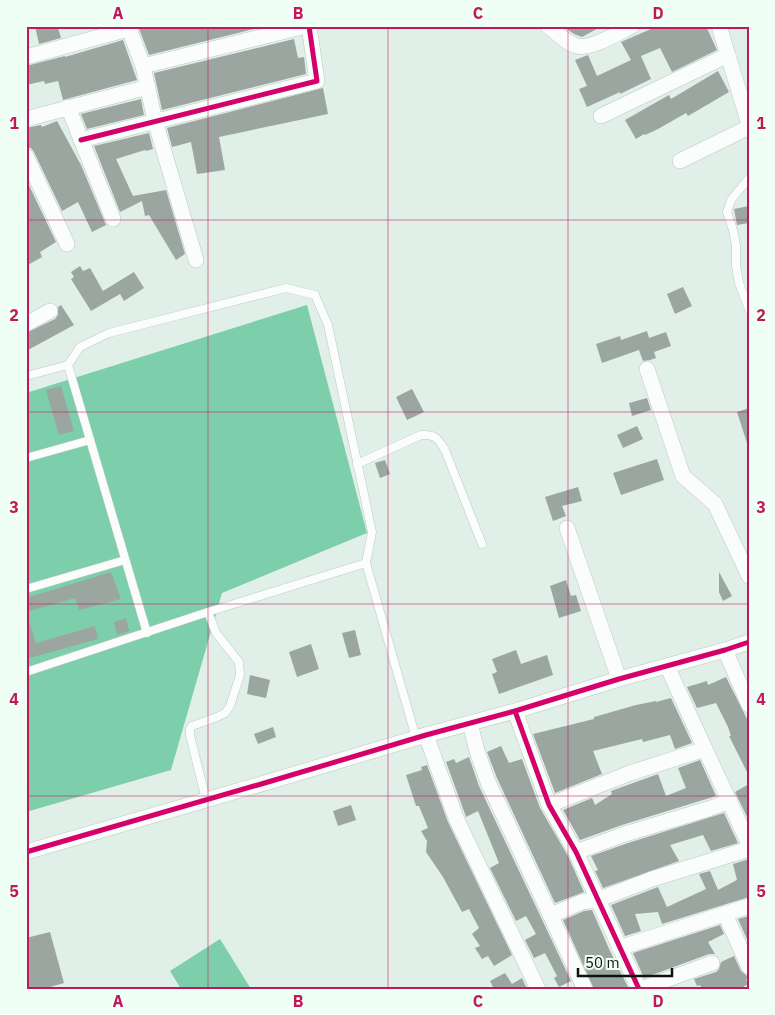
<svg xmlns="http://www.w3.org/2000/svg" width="775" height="1015" viewBox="0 0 775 1015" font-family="'IBM Plex Sans',sans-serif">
  <rect width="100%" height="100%" fill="#e0efe7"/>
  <g fill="#7dcfac">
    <path d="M307,305L367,533L222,593L171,770L26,812V393Z"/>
    <path d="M220,939L251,989H181L170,971Z"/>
  </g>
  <g fill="#9ba6a1">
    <path d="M35,26H51L52,29L58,28L61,38L39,44Z"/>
    <path d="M138,26H266L149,55Z"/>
    <path d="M563,26H602L582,37L574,34Z"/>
    <path d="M658,26H706L717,50L672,72L660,48L641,56L651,79L620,94V92L587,107L579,89L587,86L575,60L588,55L597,76L631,60L621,42Z"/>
    <path d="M294,39L298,58L304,57L306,74L162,110L154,73Z"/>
    <path d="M123,40L137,80L63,100L58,81L45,84L44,81L26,85V66L65,56V57Z"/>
    <path d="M718,71L729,92L688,116L686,113L658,129L645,135L644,134L636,139L625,120L669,95L671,99Z"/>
    <path d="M323,88L328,114L219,137L225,170L197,174L191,142L172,147L167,128Z"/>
    <path d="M141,99L144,115L87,129L81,114Z"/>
    <path d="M57,121L81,165L106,225L92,232L78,202L62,211L34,152L31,148L26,147V128L41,125L42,127Z"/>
    <path d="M149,133L153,149L146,151L145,150L116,159L133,196L166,190L185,254L176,260L149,215L145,216L142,201L120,212L94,146Z"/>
    <path d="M26,179L56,242L40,252L42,257L26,266Z"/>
    <path d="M749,206V223L737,225L734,209Z"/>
    <path d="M80,266L83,271L90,268L103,291L134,272L144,288L124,301L120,294L91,311L71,279L74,277L71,272Z"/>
    <path d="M683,287L692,306L675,314L667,294Z"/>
    <path d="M61,305L74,325L26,351V333L55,319L58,315V307Z"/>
    <path d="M647,331L649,338L666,332L671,346L654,352L656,358L650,360L643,361L639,350L602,363L596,344L620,336L621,340Z"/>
    <path d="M61,386L74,431L59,435L46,390Z"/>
    <path d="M412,389L424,412L407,420L396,397Z"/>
    <path d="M647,398L651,410L632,416L629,403Z"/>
    <path d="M749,408V443H747L737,412Z"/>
    <path d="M637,426L643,439L623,448L617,435Z"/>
    <path d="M657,459L664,480L621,495L613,473Z"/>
    <path d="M385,460L390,474L380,478L375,463Z"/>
    <path d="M578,487L582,501L562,506L566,516L553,521L545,497Z"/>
    <path d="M111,572L121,599L79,610L75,598L26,612V598Z"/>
    <path d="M719,572L732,596L723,601L719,592Z"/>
    <path d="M566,580L571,596L576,595L581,611L559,618L550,586Z"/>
    <path d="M126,618L129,631L117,635L114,622Z"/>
    <path d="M26,621H29L36,643L95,626L98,639L26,659Z"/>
    <path d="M355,630L361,655L349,658L342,633Z"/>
    <path d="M311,644L319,669L297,677L289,652Z"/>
    <path d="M516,650L521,664L547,655L553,675L499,694L492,674L497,672L492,659Z"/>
    <path d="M250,675L270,680L266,698L247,694Z"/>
    <path d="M726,677L749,723V776L729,736H731L728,727L716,703L697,708L687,687L707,681L708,685Z"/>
    <path d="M671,698L692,743L675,749L670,735L643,742L642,739L593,751L602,774L555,793L533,734L594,719V717L636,705L656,701V702Z"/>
    <path d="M273,727L276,737L258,744L254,734Z"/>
    <path d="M501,746L509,763L522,759L540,808L568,856L584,892L555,903L497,778L487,752Z"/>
    <path d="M469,757L479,786L571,981L559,987L554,978L557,976L545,953L534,958L525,940L536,934L526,916L516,921L490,868L499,863L478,811L466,817L465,814L446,762L454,759L456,763Z"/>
    <path d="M700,760L716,796L622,825L580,840L563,810L592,798L595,805L612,794L611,791L658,774L666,796L686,788L678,768Z"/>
    <path d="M427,765L448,822L512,955L494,966L488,956L482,959L475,948L480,946L472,934L479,928L469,909L462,912L443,877L426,852L427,841L421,831L428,828L419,806H416L406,775L422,770L421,767Z"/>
    <path d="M749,784V821L735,792Z"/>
    <path d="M351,805L356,820L338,826L333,811Z"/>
    <path d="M724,813L738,843L711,851L703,835L670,845L679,861L603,888L595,871L598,870L591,856L628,843Z"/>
    <path d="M749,859V897L662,924L658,912L635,914L641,931L625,936L611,905L658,887L667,907L706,889L699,874L710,871L718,890L737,880L733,864Z"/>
    <path d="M592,910L610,951L629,989H594L563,920L584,911Z"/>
    <path d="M749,916V944L738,919Z"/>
    <path d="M720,925L724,934L708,942L715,954H709L644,978L633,953Z"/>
    <path d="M50,932L64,983L43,989H26V938Z"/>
    <path d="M734,956L741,971L747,976L748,978L746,980L748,984L740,989H702L700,985L697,986L694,979L716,972L719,969L721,962Z"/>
    <path d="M505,973L512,984L522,978L527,989H494L490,981Z"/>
  </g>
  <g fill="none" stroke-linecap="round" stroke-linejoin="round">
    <g stroke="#bec9c3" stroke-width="9">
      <g id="service">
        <path d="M749,178L731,200L727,212L733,230L736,245V266L739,283L749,309"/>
        <path d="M68,365L147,633"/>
        <path d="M26,376L68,365L80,347L109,333L286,288L315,295L328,325L372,532L366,563L208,612L216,633L239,662L240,675L230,706L225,713L217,717L192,726L190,729V735L206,800"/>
        <path d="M26,458L90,440"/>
        <path d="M357,464L421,435C436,434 438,439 445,450L482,544"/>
        <path d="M366,563L416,738"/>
        <path d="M26,589L125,560"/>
        <path d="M26,672L208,612"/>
      </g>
    </g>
    <g stroke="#bec9c3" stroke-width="16">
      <g id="minor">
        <path d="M128,26L143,66L155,121L196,260"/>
        <path d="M548,26C557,33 566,43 577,46C591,50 619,32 632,26"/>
        <path d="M719,26L749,124"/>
        <path d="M26,57L128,29"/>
        <path d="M143,66L306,26"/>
        <path d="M68,107L113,219"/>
        <path d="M601,116L728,55"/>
        <path d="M26,119L148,87"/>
        <path d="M81,140L317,81L309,26"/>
        <path d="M26,156L67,244"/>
        <path d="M680,161L749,127"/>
        <path d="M26,324L50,311"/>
        <path d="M647,369L683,476L715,504L749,576"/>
        <path d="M567,528L619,679"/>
        <path d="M725,650L749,705"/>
        <path d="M667,666L705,749"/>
        <path d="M515,711L549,805L576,852L639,989"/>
        <path d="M470,723L477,751L488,782L585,989"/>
        <path d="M426,735L456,818L538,989"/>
        <path d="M549,805L630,773L705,749L749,844"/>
        <path d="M26,852L268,782L426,735L515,711L619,679L725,650L749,642"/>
        <path d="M576,852L625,834L708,809L730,801"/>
        <path d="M725,914L749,967"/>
        <path d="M551,915L582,902L597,900L652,879L749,849"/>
        <path d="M619,948L749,906"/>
        <path d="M641,989L712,963"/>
      </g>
    </g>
    <use href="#service" stroke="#fafdfb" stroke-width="8"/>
    <use href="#minor" stroke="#fafdfb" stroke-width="15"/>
    <g stroke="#effff6" stroke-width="8">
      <g id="cycleway">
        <path d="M81,140L317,81L309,26"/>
        <path d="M515,711L549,805L576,852L639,989"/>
        <path d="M26,852L268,782L426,735L515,711L619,679L725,650L749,642"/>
      </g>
    </g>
    <use href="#cycleway" stroke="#d6006c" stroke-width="5"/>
  </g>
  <path fill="none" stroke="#c2185b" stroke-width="1" stroke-opacity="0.55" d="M208,26V989M388,26V989M568,26V989M26,220H749M26,412H749M26,604H749M26,796H749"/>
  <rect width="775" height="1015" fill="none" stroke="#effff6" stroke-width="55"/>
  <path d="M578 968v8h94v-8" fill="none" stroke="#0b140f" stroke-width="2.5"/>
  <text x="585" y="968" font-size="15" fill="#0b140f" stroke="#effff6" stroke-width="4" paint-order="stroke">50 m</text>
  <rect x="28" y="28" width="720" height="960" fill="none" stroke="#c2185b" stroke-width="2"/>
  <g font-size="16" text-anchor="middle" font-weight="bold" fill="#c2185b">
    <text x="118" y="19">A</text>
    <text x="298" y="19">B</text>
    <text x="478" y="19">C</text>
    <text x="658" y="19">D</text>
    <text x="14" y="129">1</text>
    <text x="761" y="129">1</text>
    <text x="14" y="321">2</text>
    <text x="761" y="321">2</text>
    <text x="14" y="513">3</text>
    <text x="761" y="513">3</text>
    <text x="14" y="705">4</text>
    <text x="761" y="705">4</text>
    <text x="14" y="897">5</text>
    <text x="761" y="897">5</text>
    <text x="118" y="1007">A</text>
    <text x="298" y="1007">B</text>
    <text x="478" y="1007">C</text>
    <text x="658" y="1007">D</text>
  </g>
</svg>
